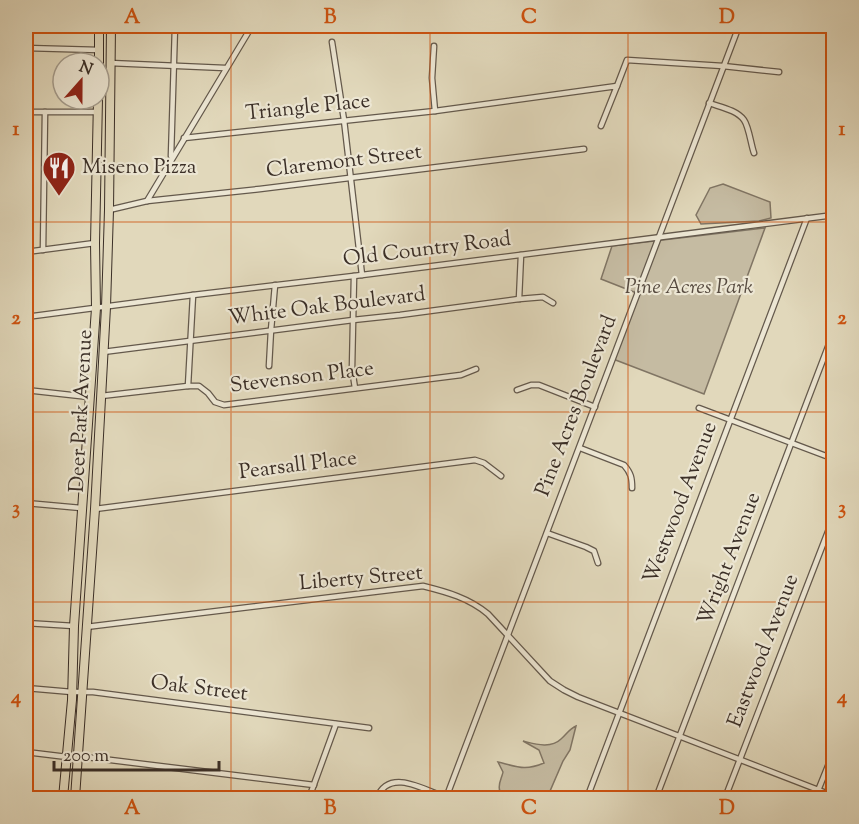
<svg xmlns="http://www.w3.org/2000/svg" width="859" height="824" viewBox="0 0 859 824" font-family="'Sorts Mill Goudy',serif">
  <rect width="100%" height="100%" fill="#e1d8bb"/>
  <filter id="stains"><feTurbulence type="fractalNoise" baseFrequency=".00333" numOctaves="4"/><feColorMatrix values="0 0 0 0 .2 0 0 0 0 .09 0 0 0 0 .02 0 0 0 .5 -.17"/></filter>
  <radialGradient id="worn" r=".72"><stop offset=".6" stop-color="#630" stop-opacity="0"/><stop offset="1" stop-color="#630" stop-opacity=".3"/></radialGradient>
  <g fill="#c5bba2" stroke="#807564" stroke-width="1.5">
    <path d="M723,184L770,202L771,218L759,221L701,224L696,215L710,188Z"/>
    <path d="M765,228L704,394L613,359L639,294L601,279L612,246Z"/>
    <path d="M576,726L570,750L563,761L547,798C535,799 505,802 500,791C497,785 502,778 503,772L498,762C518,767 525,771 544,763L539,750L523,741C535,744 551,749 561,739C567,734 569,729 576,726Z"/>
  </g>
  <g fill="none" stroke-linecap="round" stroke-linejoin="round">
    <g stroke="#64594c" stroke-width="7">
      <g id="street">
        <path d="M332,42L344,120L362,275"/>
        <path d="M434,46L432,78L435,111"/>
        <path d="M26,48L99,50"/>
        <path d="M110,63L225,68"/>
        <path d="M617,86L627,60L723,66L779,72"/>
        <path d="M709,103C720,107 737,110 744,120C749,127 751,145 754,153"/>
        <path d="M26,112H98"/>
        <path d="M184,138L435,111L617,86L601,126"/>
        <path d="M171,156L175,26"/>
        <path d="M147,201L252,26"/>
        <path d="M109,210L147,201L260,189L584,149"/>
        <path d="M43,250L45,112"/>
        <path d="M26,252L95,243"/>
        <path d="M354,276L352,369L355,388"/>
        <path d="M519,299L521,255"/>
        <path d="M26,317L193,295L362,275L834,215"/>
        <path d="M103,352L353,320L400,315L519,299L543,297L553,303"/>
        <path d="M269,366L271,330L275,285"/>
        <path d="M26,375L29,317"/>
        <path d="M188,386L193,295"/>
        <path d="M26,390L89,397"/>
        <path d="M517,390L531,385H539L595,407"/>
        <path d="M101,396L188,386H199L208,393L215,402L224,405L461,375L476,369"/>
        <path d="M699,408L834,459"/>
        <path d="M580,448L624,465C631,473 632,478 632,488"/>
        <path d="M26,503L81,508"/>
        <path d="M95,509L475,460L484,463L501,476"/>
        <path d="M547,533L586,547L594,551L598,563"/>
        <path d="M26,623L74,626"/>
        <path d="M86,627L423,586C447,592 469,598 488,614L550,681L564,690L578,697L834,796"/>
        <path d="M26,688L72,692H93L369,728"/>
        <path d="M26,752L67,757"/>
        <path d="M78,756L314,785"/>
        <path d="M309,798L336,724"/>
        <path d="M377,798C389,767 425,790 447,798"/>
        <path d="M446,798L739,26"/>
        <path d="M587,798L807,218"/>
        <path d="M656,798L834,331"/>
        <path d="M725,798L834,516"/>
        <path d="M815,798L834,751"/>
      </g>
    </g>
    <g stroke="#3b2f27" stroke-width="10">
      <g id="primary">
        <path d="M99,63V26"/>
        <path d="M63,798L72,700L74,626L96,308L95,243L98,99"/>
        <path d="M75,798L95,509L106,307L109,210L111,26"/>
      </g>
    </g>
    <use href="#street" stroke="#ece6d3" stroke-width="4.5"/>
    <use href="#primary" stroke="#e1d8bb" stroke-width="8"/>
  </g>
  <path fill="none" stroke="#ce5310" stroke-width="1.5" stroke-opacity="0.55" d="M231,26V798M430,26V798M628,26V798M26,222H834M26,412H834M26,602H834"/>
  <defs>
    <g id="restaurant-pin" transform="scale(1.725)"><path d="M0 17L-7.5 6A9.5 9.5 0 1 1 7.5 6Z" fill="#8f2418" stroke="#ece6d3"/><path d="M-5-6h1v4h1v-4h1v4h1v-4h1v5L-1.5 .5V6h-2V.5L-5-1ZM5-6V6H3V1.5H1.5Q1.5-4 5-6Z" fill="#fff"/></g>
  </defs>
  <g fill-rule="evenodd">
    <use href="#restaurant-pin" x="59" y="168"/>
  </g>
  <g text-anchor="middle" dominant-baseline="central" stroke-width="4.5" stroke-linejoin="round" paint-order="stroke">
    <g font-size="21" fill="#3b2f27" stroke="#ece6d3">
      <text transform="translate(308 108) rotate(-6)">Triangle Place</text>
      <text transform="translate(344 162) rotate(-7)">Claremont Street</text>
      <text transform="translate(427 250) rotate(-7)">Old Country Road</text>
      <text transform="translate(327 307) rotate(-7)">White Oak Boulevard</text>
      <text transform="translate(302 378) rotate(-7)">Stevenson Place</text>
      <text transform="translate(577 406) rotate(-69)">Pine Acres Boulevard</text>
      <text transform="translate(82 411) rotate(-87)">Deer Park Avenue</text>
      <text transform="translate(298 466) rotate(-7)">Pearsall Place</text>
      <text transform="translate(681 503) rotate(-69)">Westwood Avenue</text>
      <text transform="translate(730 559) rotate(-69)">Wright Avenue</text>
      <text transform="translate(361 579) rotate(-5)">Liberty Street</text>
      <text transform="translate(764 651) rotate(-69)">Eastwood Avenue</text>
      <text transform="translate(199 689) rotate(7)">Oak Street</text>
    </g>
    <g font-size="21" fill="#3b2f27" stroke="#ece6d3" text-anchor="start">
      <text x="82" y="168">Miseno Pizza</text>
    </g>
    <g font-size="21" font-style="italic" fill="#574b40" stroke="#ece6d3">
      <text x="689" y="288">Pine Acres Park</text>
    </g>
  </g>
  <rect width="859" height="824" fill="none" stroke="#e1d8bb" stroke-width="66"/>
  <g transform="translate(81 81) rotate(21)"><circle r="28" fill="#ece6d3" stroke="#a59d8e" stroke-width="1.5"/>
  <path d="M0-4.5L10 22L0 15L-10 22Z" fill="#8f2418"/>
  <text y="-9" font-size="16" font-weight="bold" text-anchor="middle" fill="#3b2f27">N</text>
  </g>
  <path d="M54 761v9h165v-9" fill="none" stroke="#3b2f27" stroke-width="3"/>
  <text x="63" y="761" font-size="18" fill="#3b2f27" stroke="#ece6d3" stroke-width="4.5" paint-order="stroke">200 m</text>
  <rect x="33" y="33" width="793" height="758" fill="none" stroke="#ce5310" stroke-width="2"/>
  <g font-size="20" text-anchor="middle" font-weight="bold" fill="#ce5310">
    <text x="132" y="23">A</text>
    <text x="330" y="23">B</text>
    <text x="529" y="23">C</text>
    <text x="727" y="23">D</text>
    <text x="16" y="135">1</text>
    <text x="842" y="135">1</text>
    <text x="16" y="324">2</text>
    <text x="842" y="324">2</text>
    <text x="16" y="514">3</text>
    <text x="842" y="514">3</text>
    <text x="16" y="703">4</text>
    <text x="842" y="703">4</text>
    <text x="132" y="814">A</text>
    <text x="330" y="814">B</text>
    <text x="529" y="814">C</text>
    <text x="727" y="814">D</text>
  </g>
  <rect width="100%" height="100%" filter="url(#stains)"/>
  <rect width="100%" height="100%" fill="url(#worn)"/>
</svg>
